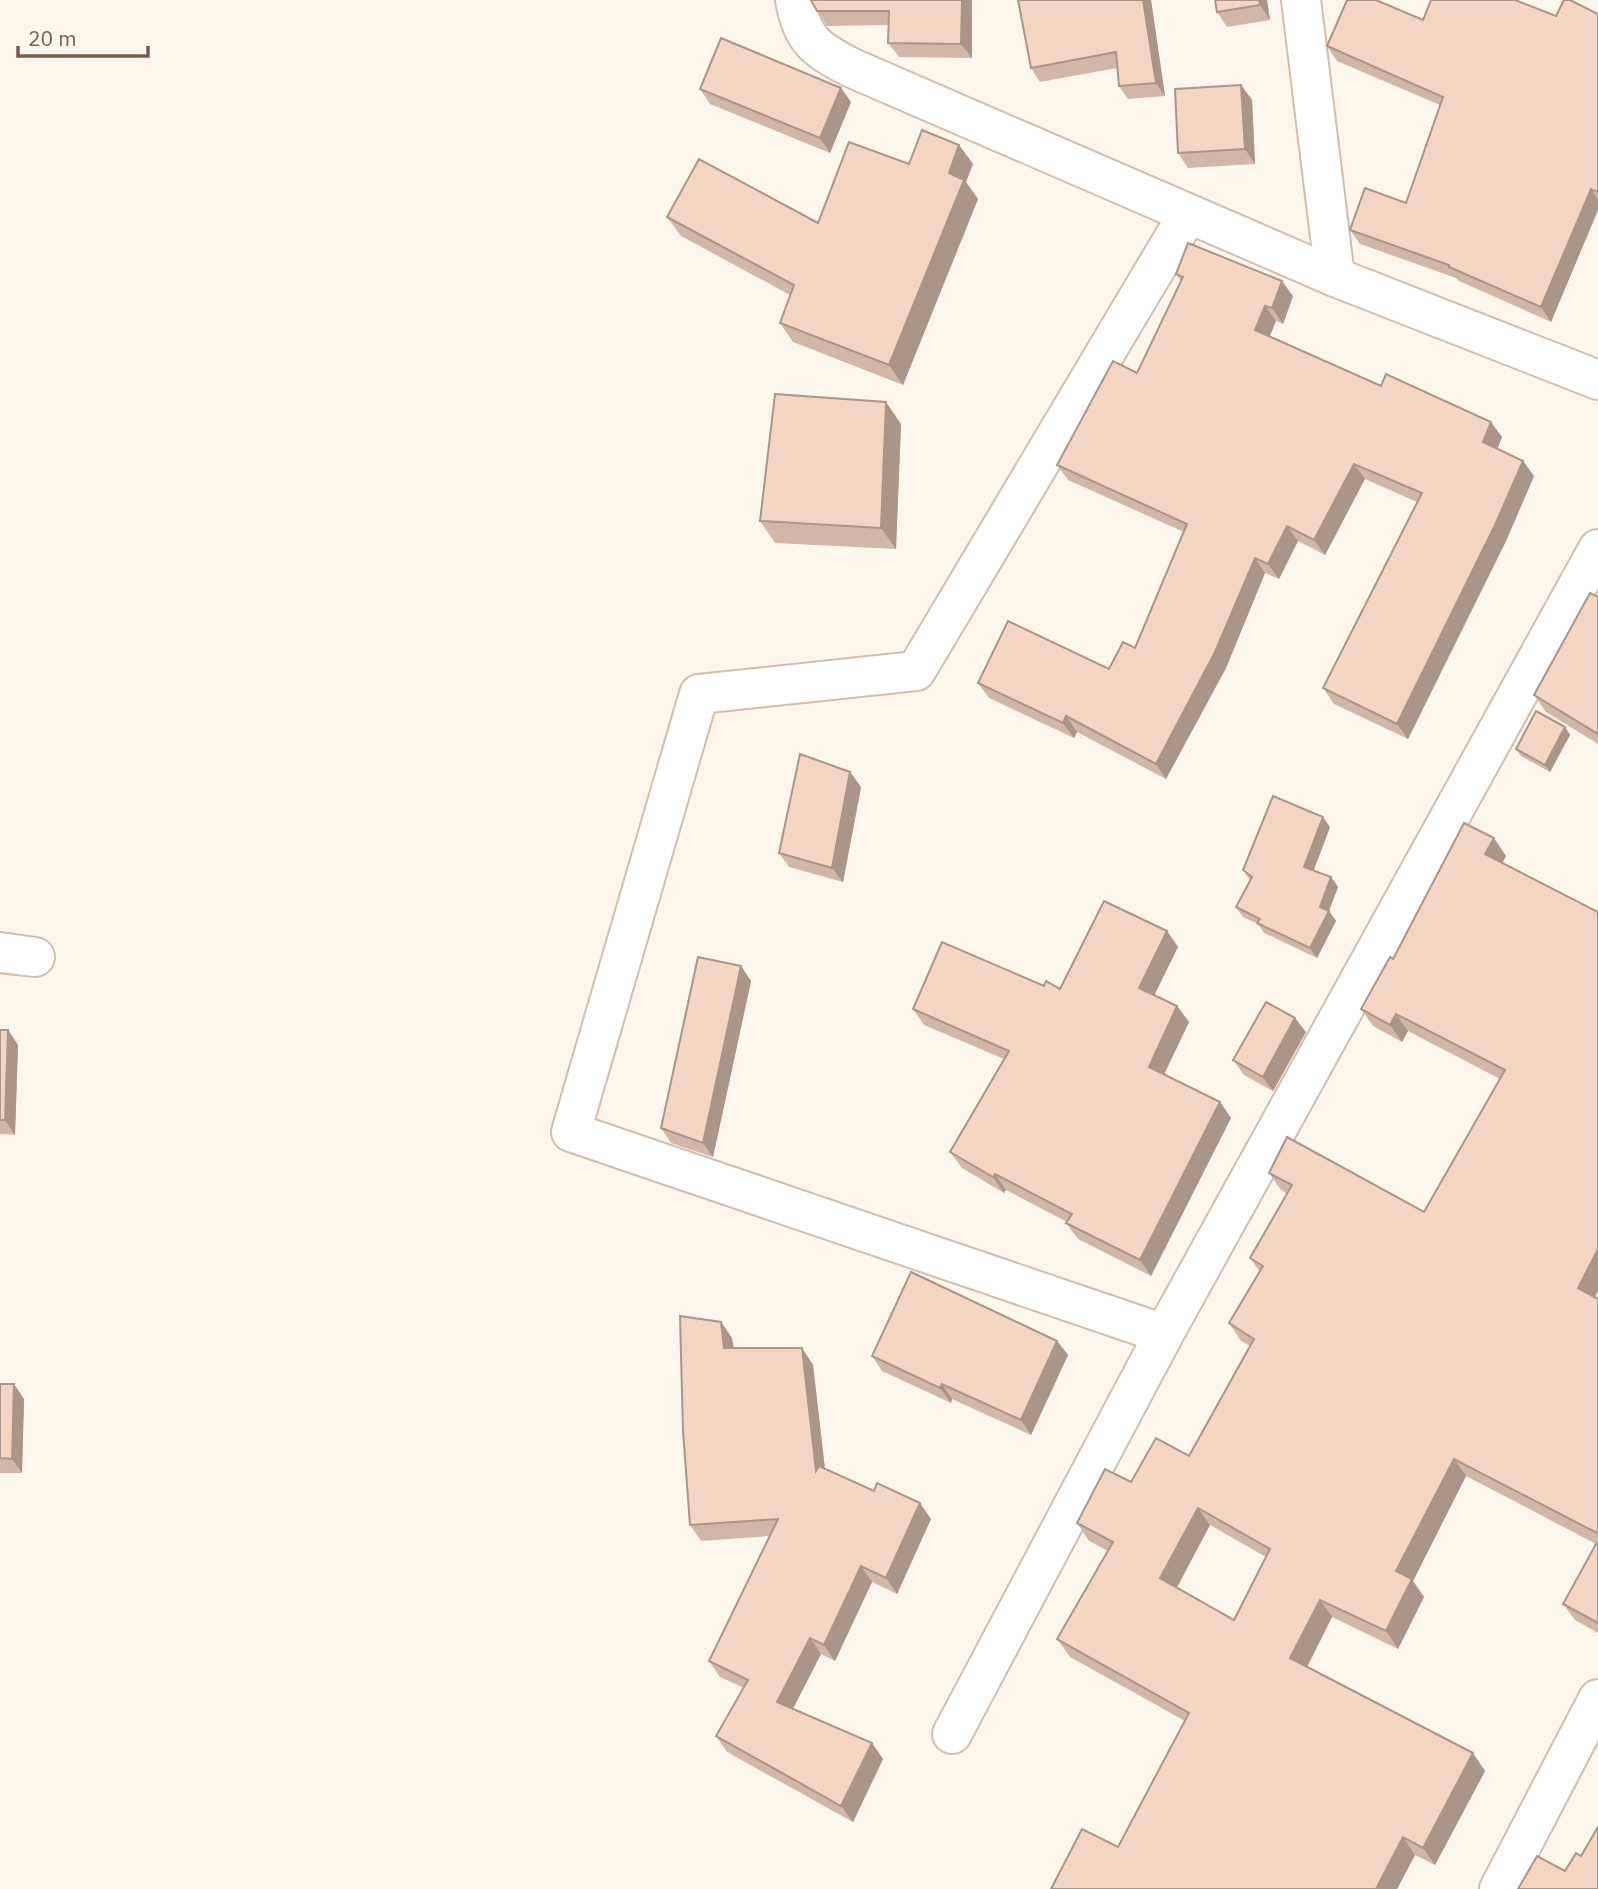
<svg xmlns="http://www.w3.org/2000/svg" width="1598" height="1889" viewBox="0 0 1598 1889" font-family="'IBM Plex Sans',sans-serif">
  <rect width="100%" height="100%" fill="#fdf6ec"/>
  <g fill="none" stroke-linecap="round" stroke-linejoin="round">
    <g stroke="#d1beb0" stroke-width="42">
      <g id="minor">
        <path d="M795,0C802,41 817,50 852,68L1335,277L1598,380"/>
        <path d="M1301,0L1335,277"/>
        <path d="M0,952L35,957L0,953"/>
        <path d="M1164,1334L571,1132L699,694L916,671L1188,214"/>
        <path d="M952,1734L1164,1334L1598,549"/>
        <path d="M1499,1889L1598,1699"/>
      </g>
    </g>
    <use href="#minor" stroke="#fff" stroke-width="38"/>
  </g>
  <g fill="#d1b7a8" fill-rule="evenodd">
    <path d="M811,0H972V58L899,57L888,43L889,25L827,26L817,11Z"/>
    <path d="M1018,0H1151L1165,96L1128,99L1119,86L1117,68L1040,82L1031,68Z"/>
    <path d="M1215,0H1267L1270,20L1227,27L1217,12Z"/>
    <path d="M1598,14V210L1551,322L1459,281L1456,278L1360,244L1350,230L1406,203L1440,105L1337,61L1327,46L1423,20Z"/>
    <path d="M1241,85L1252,100L1255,164L1188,168L1178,153Z"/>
    <path d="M841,88L851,102L830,153L710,104L700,89Z"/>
    <path d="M959,145L973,164L966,182L978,199L903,385L793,342L780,323L790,295L681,236L667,217L818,223L909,164Z"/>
    <path d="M1176,274L1293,296L1283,324L1276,321L1270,336L1381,386L1502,437L1497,449L1534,476L1506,541L1408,739L1334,704L1323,688L1417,502L1365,479L1325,555L1298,541L1279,579L1265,573L1226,668L1166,779L1077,732L1074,738L989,698L978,683L1109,669L1135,648L1184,532L1068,480L1057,465L1137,373L1181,281Z"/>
    <path d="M901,424L896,549L775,543L760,521Z"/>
    <path d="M1598,597V744L1546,712L1534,695Z"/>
    <path d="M1565,727L1570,735L1550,772L1521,756L1516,749Z"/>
    <path d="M850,772L861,787L843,882L789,867L779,853Z"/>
    <path d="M1330,827L1314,870L1331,877L1338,887L1329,911L1336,921L1317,958L1264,933L1258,924L1243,917L1236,907L1250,880L1243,870Z"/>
    <path d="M1506,856L1502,863L1595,1297L1598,1299V1545L1466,1476L1413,1581L1424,1597L1398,1649L1332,1617L1307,1667L1485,1771L1435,1865L1415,1855L1397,1889H1051L1118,1847L1185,1721L1070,1657L1057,1639L1108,1551L1089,1541L1077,1523L1131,1482L1189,1456L1250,1346L1241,1341L1229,1323L1260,1272L1250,1258L1287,1194L1281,1190L1269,1173L1424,1212L1500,1079L1408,1031L1402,1042L1373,1026L1361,1009L1393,959ZM1210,1525L1266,1557L1234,1620L1177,1588Z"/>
    <path d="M1167,931L1178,947L1154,995L1177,1006L1189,1022L1164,1074L1220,1102L1231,1118L1151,1276L1078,1239L1066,1223L1067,1222L1006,1190L1004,1193L962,1168L950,1152L1004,1059L924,1025L913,1009L1044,986L1060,989Z"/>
    <path d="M741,966L751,981L713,1157L671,1143L661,1128Z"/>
    <path d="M0,1030H8L18,1045L15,1135L0,1134Z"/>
    <path d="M1306,1032L1273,1091L1244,1075L1233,1060Z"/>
    <path d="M721,1322L732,1338L734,1348H802L813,1365L825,1469L931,1519L897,1594L872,1582L835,1661L821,1654L793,1709L872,1743L883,1759L853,1822L727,1752L716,1736L744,1688L720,1677L709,1661L770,1536L701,1541L690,1525Z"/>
    <path d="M1057,1341L1068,1355L1031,1435L952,1399L951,1403L882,1371L872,1356Z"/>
    <path d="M0,1384L24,1399L22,1473H0Z"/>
    <path d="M1598,1545V1633L1575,1620L1563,1604Z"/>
  </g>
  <g fill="#aa9588">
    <path d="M962,0H972V58L961,44Z"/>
    <path d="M1143,0H1151L1165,96L1156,83Z"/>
    <path d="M1259,0H1267L1270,20L1260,5Z"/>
    <path d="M1241,85L1252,100L1255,164L1245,149Z"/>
    <path d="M841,88L851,102L830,153L820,138Z"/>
    <path d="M959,145L973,164L966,182L978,199L903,385L889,365L949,173Z"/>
    <path d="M1591,189L1598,199V210L1551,322L1541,307Z"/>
    <path d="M1282,281L1293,296L1283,324L1272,308Z"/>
    <path d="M1265,306L1276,321L1266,345L1255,330Z"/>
    <path d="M886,402L901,424L896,549L881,528Z"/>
    <path d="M1491,422L1502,437L1494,457L1483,442Z"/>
    <path d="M1523,461L1534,476L1506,541L1408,739L1397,724Z"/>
    <path d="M1354,464L1365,479L1325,555L1314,540Z"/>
    <path d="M1287,526L1298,541L1279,579L1268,564Z"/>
    <path d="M1255,558L1265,573L1226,668L1166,779L1156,764Z"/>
    <path d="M1066,716L1077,732L1074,738L1063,723Z"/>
    <path d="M1565,727L1570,735L1550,772L1545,765Z"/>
    <path d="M850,772L861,787L843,882L832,868Z"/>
    <path d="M1323,817L1330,827L1311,877L1304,867Z"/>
    <path d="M1494,838L1506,856L1497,872L1485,854Z"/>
    <path d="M1331,877L1338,887L1328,913L1329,911L1336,921L1317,958L1310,948L1320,907Z"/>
    <path d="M1167,931L1178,947L1150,1004L1139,988Z"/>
    <path d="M741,966L751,981L713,1157L703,1143Z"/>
    <path d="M1177,1006L1189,1022L1160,1083L1149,1067Z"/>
    <path d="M1396,1014L1408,1031L1402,1042L1390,1025Z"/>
    <path d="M1295,1018L1306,1032L1273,1091L1263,1077Z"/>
    <path d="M8,1030L18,1045L15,1135L5,1120Z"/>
    <path d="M1220,1102L1231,1118L1151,1276L1140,1260Z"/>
    <path d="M995,1174L1006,1190L1004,1193L993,1177Z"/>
    <path d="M1598,1249V1291L1591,1306L1578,1288Z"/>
    <path d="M721,1322L732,1338L736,1365L724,1348Z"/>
    <path d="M1057,1341L1068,1355L1031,1435L1021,1420Z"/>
    <path d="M802,1348L813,1365L827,1487L816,1471Z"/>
    <path d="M14,1384L24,1399L22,1473L12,1459Z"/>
    <path d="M942,1384L952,1399L951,1403L940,1388Z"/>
    <path d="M1454,1459L1466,1476L1413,1581L1424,1597L1398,1649L1386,1631L1396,1571Z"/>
    <path d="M920,1503L931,1519L897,1594L886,1578Z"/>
    <path d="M1198,1508L1210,1525L1172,1596L1160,1578Z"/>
    <path d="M861,1566L872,1582L835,1661L824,1645Z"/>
    <path d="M1320,1600L1332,1617L1303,1675L1290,1658Z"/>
    <path d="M810,1638L821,1654L788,1718L777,1702Z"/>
    <path d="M872,1743L883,1759L853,1822L841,1806Z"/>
    <path d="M1473,1753L1485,1771L1435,1865L1423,1848Z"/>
    <path d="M1403,1837L1415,1855L1397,1889H1376Z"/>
  </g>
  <g fill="#f3d5c3" stroke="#aa9588" stroke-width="2" fill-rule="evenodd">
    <path d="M811,0H962L961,44L888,43L889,11H817Z"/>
    <path d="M1018,0H1143L1156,83L1119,86L1116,52L1031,68Z"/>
    <path d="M1215,0H1259L1260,5L1217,12Z"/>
    <path d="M1347,0H1376L1423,20L1431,0H1515L1556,16L1564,0H1570L1598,14V192L1591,189L1541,307L1449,267V265L1350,230L1365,188L1406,203L1443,97L1327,46Z"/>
    <path d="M721,38L841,88L820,138L700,89Z"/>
    <path d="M1241,85L1245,149L1178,153L1175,89Z"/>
    <path d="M922,130L959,145L949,173L964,180L889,365L780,323L794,285L667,217L699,159L818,223L849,142L909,164Z"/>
    <path d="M1188,243L1282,281L1272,308L1265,306L1255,330L1381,386L1386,374L1491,422L1483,442L1523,461L1495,525L1397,724L1323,688L1422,493L1354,464L1314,540L1287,526L1268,564L1255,558L1215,652L1156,764L1066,716L1063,723L978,683L1008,621L1109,669L1123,642L1135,648L1187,524L1057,465L1113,361L1137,373L1183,277L1176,274Z"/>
    <path d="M775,394L886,402L881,528L760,521Z"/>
    <path d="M1590,593L1598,597V734L1534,695Z"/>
    <path d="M1536,711L1565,727L1545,765L1516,749Z"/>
    <path d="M800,754L850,772L832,868L779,853Z"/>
    <path d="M1273,796L1323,817L1304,867L1331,877L1320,907L1329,911L1310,948L1257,923L1260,919L1236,907L1252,877L1243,870Z"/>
    <path d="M1464,823L1494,838L1485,854L1598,912V1249L1578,1288L1598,1299V1531L1597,1533L1454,1459L1396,1571L1412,1579L1386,1631L1320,1600L1290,1658L1473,1753L1423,1848L1403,1837L1376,1889H1051L1082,1829L1118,1847L1189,1713L1057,1639L1113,1542L1077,1523L1105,1469L1131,1482L1156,1438L1189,1456L1254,1339L1229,1323L1263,1266L1250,1258L1292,1185L1269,1173L1287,1137L1424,1212L1505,1070L1396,1014L1390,1025L1361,1009L1390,957L1393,959ZM1198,1508L1270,1549L1234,1620L1160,1578Z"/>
    <path d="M1104,901L1167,931L1139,988L1177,1006L1149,1067L1220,1102L1140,1260L1066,1223L1072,1214L995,1174L993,1177L950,1152L1009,1051L913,1009L942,942L1044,986L1046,981L1060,989Z"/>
    <path d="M698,957L741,966L703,1143L661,1128Z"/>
    <path d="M1266,1002L1295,1018L1263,1077L1233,1060Z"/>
    <path d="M0,1030H8L5,1120H0Z"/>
    <path d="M911,1272L1057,1341L1021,1420L942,1384L940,1388L872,1356Z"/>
    <path d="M680,1316L721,1322L724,1348H802L816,1471L819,1466L874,1491L877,1483L920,1503L886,1578L861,1566L824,1645L810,1638L777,1702L872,1743L841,1806L716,1736L748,1680L709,1661L778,1519L690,1525L683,1431Z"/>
    <path d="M0,1384H14L12,1459L0,1458Z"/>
    <path d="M1596,1544L1598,1545V1623L1563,1604Z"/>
    <path d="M1598,1827V1889H1518L1537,1856L1565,1871L1576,1853L1581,1856Z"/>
  </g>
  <path d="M18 46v10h130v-10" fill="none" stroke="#7a5c4d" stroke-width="3.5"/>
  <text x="28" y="46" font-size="21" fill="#7a5c4d" stroke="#fffaf3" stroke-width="5" paint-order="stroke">20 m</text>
</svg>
